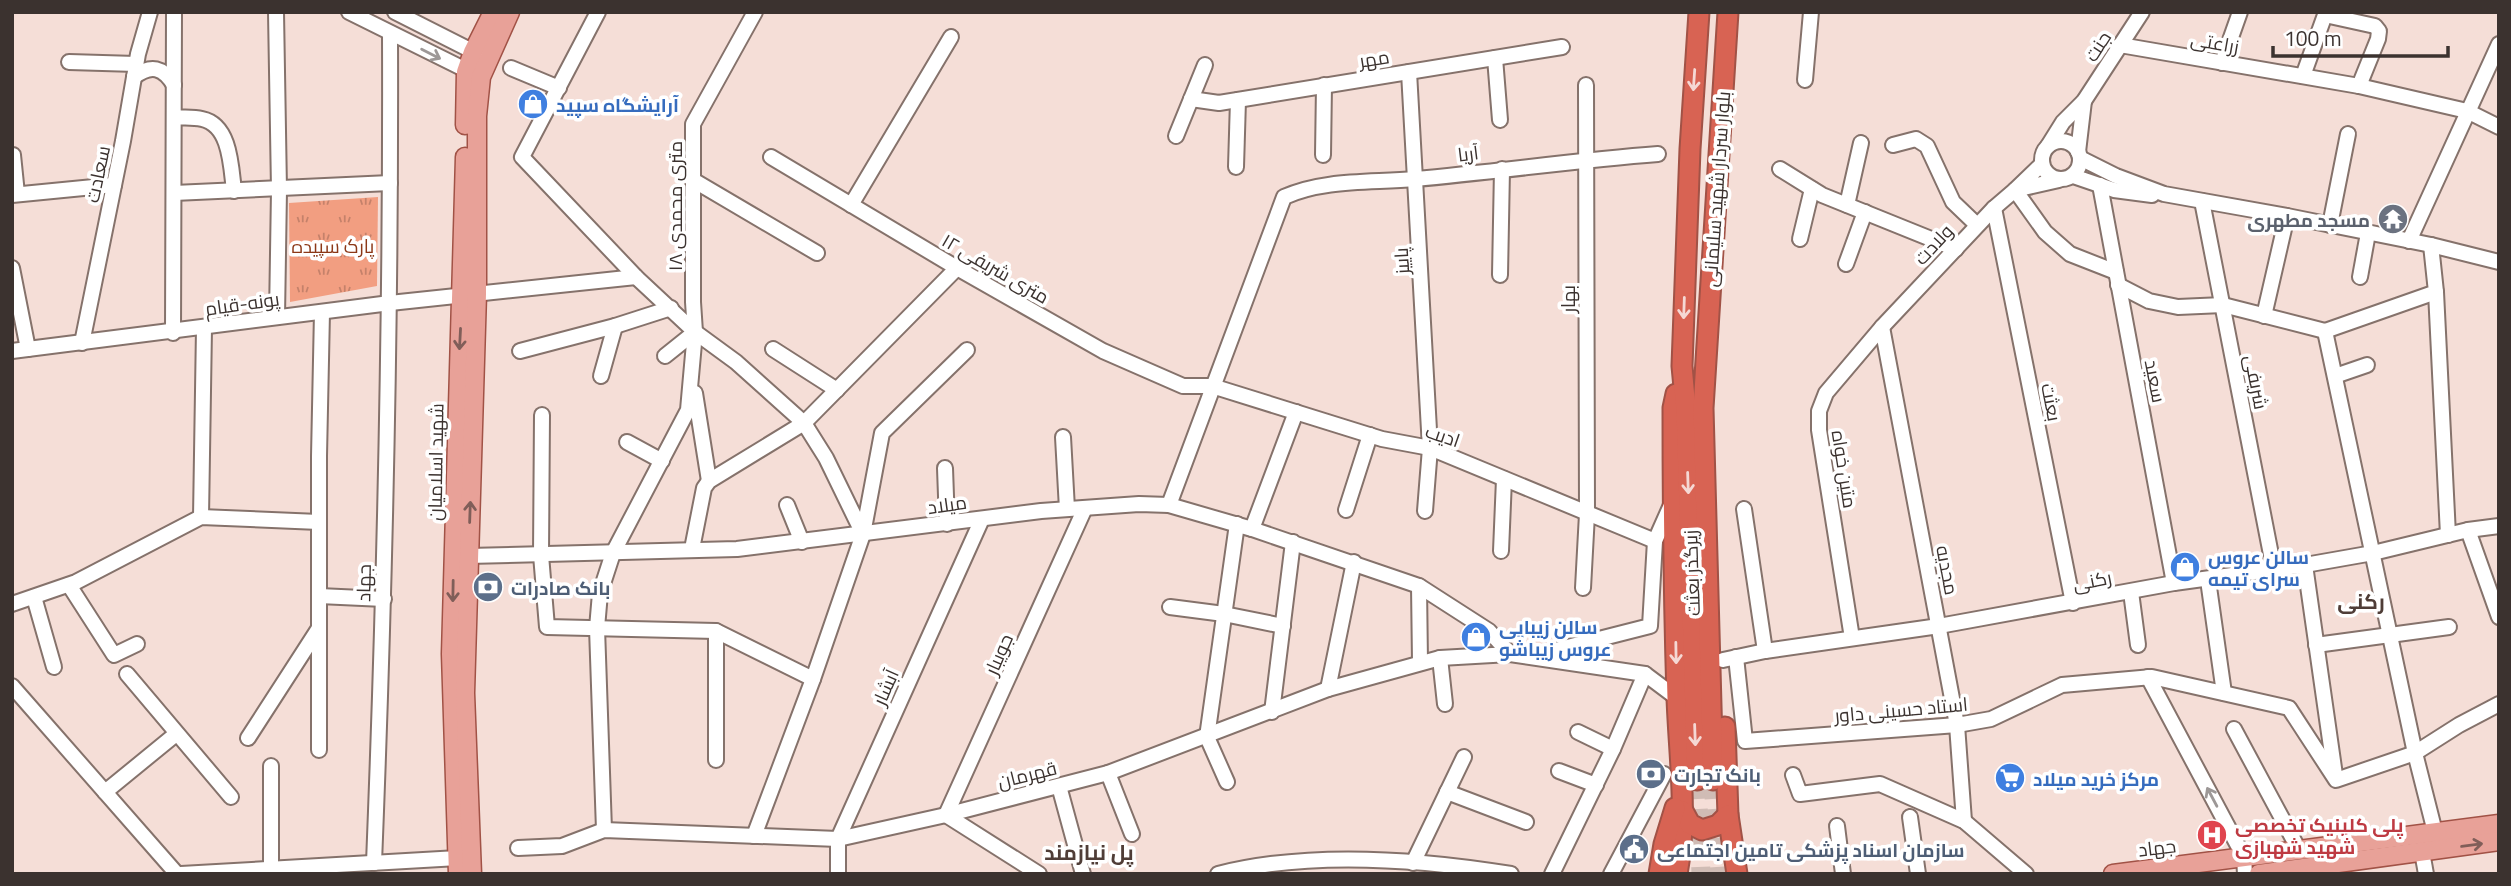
<svg xmlns="http://www.w3.org/2000/svg" width="2511" height="886" viewBox="0 0 2511 886" font-family="'Titillium Web',Cairo,sans-serif">
  <defs>
    <pattern id="park-tufts" width="24" height="20" patternUnits="userSpaceOnUse" patternTransform="scale(1.75)"><rect width="24" height="20" fill="#f29e81"/><path d="M3 7l-1-3M5 7V3M7 7l1-3M15 17l-1-3M17 17v-4M19 17l1-3" fill="none" stroke="#c5816a"/></pattern>
  </defs>
  <rect width="100%" height="100%" fill="#f5ded7"/>
  <path fill="url(#park-tufts)" d="M378,197L377,286L290,302L289,203Z"/>
  <g fill="none" stroke-linecap="round" stroke-linejoin="round">
    <g stroke="#d0bcb5" stroke-width="19" stroke-dasharray="19 10" stroke-linecap="butt">
      <path d="M1697,780L1701,874"/>
      <path d="M1713,780L1719,874"/>
    </g>
    <g stroke="#85726b" stroke-width="18">
      <g id="minor">
        <path d="M276,12L279,190L277,317"/>
        <path d="M349,12L476,75"/>
        <path d="M395,12L480,55"/>
        <path d="M598,12L522,157L636,277L695,332L736,362L804,423L826,458L863,534"/>
        <path d="M2325,15L2375,26L2379,31L2378,39L2359,86"/>
        <path d="M2120,45L2359,86L2467,111L2499,127"/>
        <path d="M1495,58L1500,120"/>
        <path d="M69,62L136,64"/>
        <path d="M2222,63L2240,12"/>
        <path d="M511,68L559,88"/>
        <path d="M1409,72L1430,448L1425,511"/>
        <path d="M2303,76L2326,12"/>
        <path d="M134,77C151,64 163,67 174,85"/>
        <path d="M1805,80L1811,12"/>
        <path d="M1191,99L1219,103L1562,47"/>
        <path d="M174,117C183,118 193,117 202,119C231,125 231,168 234,191"/>
        <path d="M1176,136L1205,65"/>
        <circle cx="2061" cy="160" r="19"/>
        <path d="M1893,145L1916,139L1927,146L1953,202L1977,225"/>
        <path d="M2048,146L2063,122L2084,101L2142,12"/>
        <path d="M2078,152L2084,101"/>
        <path d="M13,155L17,194"/>
        <path d="M1323,155L1324,85"/>
        <path d="M771,157L957,268L1103,351L1183,386H1212L1382,439L1430,448L1655,541"/>
        <path d="M2080,158L2116,176L2164,194L2287,216L2431,245L2499,262"/>
        <path d="M2042,164L2015,190L2059,180"/>
        <path d="M1236,167L1238,100"/>
        <path d="M1780,169L1822,195L1956,249"/>
        <path d="M2073,176L2114,190L2152,195"/>
        <path d="M693,180L817,253"/>
        <path d="M2100,185L2174,583"/>
        <path d="M174,193L390,183"/>
        <path d="M12,195L114,185"/>
        <path d="M2202,201L2274,570"/>
        <path d="M851,205L951,37"/>
        <path d="M1847,205L1861,143"/>
        <path d="M1994,208L2073,603"/>
        <path d="M2330,225L2348,134"/>
        <path d="M1800,239L1812,189"/>
        <path d="M2409,241L2499,44"/>
        <path d="M1846,264L1865,212"/>
        <path d="M12,268L28,349"/>
        <path d="M1500,275L1502,169"/>
        <path d="M2360,277L2368,233"/>
        <path d="M2118,285L2149,301L2178,307L2223,305L2325,331L2436,292L2431,245"/>
        <path d="M2436,292L2448,535"/>
        <path d="M2264,316L2287,216"/>
        <path d="M1882,327L1957,725L1964,821"/>
        <path d="M2325,331L2415,753L2435,832"/>
        <path d="M173,333L174,12"/>
        <path d="M82,343L123,141L138,54L150,12"/>
        <path d="M773,349L837,390"/>
        <path d="M12,351L390,303L636,277"/>
        <path d="M520,351L615,326L671,308"/>
        <path d="M665,356L695,332"/>
        <path d="M601,376L615,326"/>
        <path d="M2335,376L2367,365"/>
        <path d="M695,393L709,481"/>
        <path d="M542,415L541,555L547,627L716,631L813,679"/>
        <path d="M1063,437L1067,509"/>
        <path d="M627,442L662,461"/>
        <path d="M945,468L947,524"/>
        <path d="M787,505L802,542"/>
        <path d="M1169,505L1284,197C1324,179 1371,183 1415,179C1496,172 1577,160 1658,154"/>
        <path d="M1744,509L1765,651"/>
        <path d="M1346,510L1370,435"/>
        <path d="M201,517L204,328"/>
        <path d="M1252,529L1296,412"/>
        <path d="M2468,530L2499,617"/>
        <path d="M692,549L704,488L709,481L804,423L957,268"/>
        <path d="M1501,551L1504,479"/>
        <path d="M468,556L737,549L1041,511L1139,504L1169,505L1252,529L1419,586L1489,631L1510,654"/>
        <path d="M2305,565L2335,775"/>
        <path d="M2208,580L2224,693"/>
        <path d="M69,585L114,655L137,644"/>
        <path d="M1419,586L1420,662"/>
        <path d="M1583,588L1587,514L1586,85"/>
        <path d="M2131,592L2138,645"/>
        <path d="M319,596L384,599"/>
        <path d="M34,597L54,667"/>
        <path d="M12,604L76,582L201,517L319,522"/>
        <path d="M1170,607L1224,614L1283,626"/>
        <path d="M716,631V760"/>
        <path d="M1852,638L1819,430V411L1826,393L1882,327L1994,208L2015,190L2045,232L2070,254L2116,272"/>
        <path d="M2316,645L2449,627"/>
        <path d="M1540,654L1650,626L1655,541L1671,505"/>
        <path d="M1736,657L1745,741L1957,725L1991,719L2062,685L2152,677L2289,708L2336,780L2415,753L2459,725L2499,704"/>
        <path d="M1440,658L1445,704"/>
        <path d="M1723,660L1765,651L1939,626L2174,583L2305,565L2373,553L2468,530L2499,526"/>
        <path d="M127,674L231,797"/>
        <path d="M2148,677L2244,857L2245,874"/>
        <path d="M12,686L177,874"/>
        <path d="M1328,689L1354,562"/>
        <path d="M1272,712L1293,542"/>
        <path d="M2234,729L2299,850"/>
        <path d="M1578,732L1613,749"/>
        <path d="M248,738L319,628"/>
        <path d="M319,750V456L322,312"/>
        <path d="M271,766V869"/>
        <path d="M1559,771L1596,785"/>
        <path d="M1108,773L1132,834"/>
        <path d="M1793,775L1800,794L1880,784L1964,821L2026,874"/>
        <path d="M1227,782L1207,737L1237,524"/>
        <path d="M1059,786L1083,874"/>
        <path d="M105,792L176,734"/>
        <path d="M1447,792L1526,822"/>
        <path d="M1910,817L1918,874"/>
        <path d="M1837,826L1843,874"/>
        <path d="M604,830L597,628L600,593L613,553L688,410L695,332L693,302V124L755,12"/>
        <path d="M754,836L813,679L863,534L882,433L967,350"/>
        <path d="M518,848L562,846L604,830L838,839L946,815L1108,773L1328,689L1440,658L1510,654L1645,674L1677,698"/>
        <path d="M2422,852L2426,874"/>
        <path d="M374,863C385,586 391,310 390,33"/>
        <path d="M1413,863L1464,757"/>
        <path d="M181,874L458,858"/>
        <path d="M838,874V839L982,519"/>
        <path d="M1039,874L946,815L1085,508"/>
        <path d="M1218,874C1308,851 1419,859 1511,874"/>
        <path d="M1552,874L1613,749L1645,674"/>
        <path d="M1611,874L1664,774"/>
      </g>
    </g>
    <g stroke="#a15246" stroke-width="21">
      <g id="major">
        <path d="M465,125L466,72L473,52L493,12"/>
        <path d="M458,874L451,654L465,157"/>
        <path d="M472,874L465,693L477,294V116L481,77L510,12"/>
        <path d="M2113,874L2499,824"/>
        <path d="M2259,874L2499,841"/>
      </g>
    </g>
    <g stroke="#a15246" stroke-width="23">
      <g id="highway">
        <path d="M1676,394L1673,408C1673,505 1674,601 1677,698C1679,756 1688,816 1677,874"/>
        <path d="M1725,727L1728,815L1737,874"/>
        <path d="M1697,780L1686,409L1682,366L1690,149L1699,12"/>
        <path d="M1713,780L1703,408L1728,12"/>
        <path d="M1683,811L1690,824L1702,830L1718,825L1728,815"/>
        <path d="M1659,874L1664,844L1675,808"/>
      </g>
    </g>
    <use href="#minor" stroke="#fff" stroke-width="14"/>
    <use href="#major" stroke="#e8a198" stroke-width="18"/>
    <use href="#highway" stroke="#d86353" stroke-width="19"/>
  </g>
  <defs><path id="oneway-shaft" d="M-6 0H5M1.5-3L5.5 0L1.5 3" fill="none" stroke-width="1.6" stroke-linecap="round" stroke-linejoin="round" transform="scale(1.75)"/></defs>
  <g stroke="#9d9897">
    <use href="#oneway-shaft" transform="translate(431 54) rotate(27)"/>
    <use href="#oneway-shaft" transform="translate(2212 797) rotate(-118)"/>
  </g>
  <g stroke="#f5d8d4">
    <use href="#oneway-shaft" transform="translate(1694 80) rotate(94)"/>
    <use href="#oneway-shaft" transform="translate(1684 308) rotate(92)"/>
    <use href="#oneway-shaft" transform="translate(1688 483) rotate(88)"/>
    <use href="#oneway-shaft" transform="translate(1676 653) rotate(89)"/>
    <use href="#oneway-shaft" transform="translate(1695 735) rotate(88)"/>
  </g>
  <g stroke="#805e59">
    <use href="#oneway-shaft" transform="translate(460 339) rotate(93)"/>
    <use href="#oneway-shaft" transform="translate(470 512) rotate(-88)"/>
    <use href="#oneway-shaft" transform="translate(453 591) rotate(91)"/>
    <use href="#oneway-shaft" transform="translate(2472 845) rotate(-8)"/>
  </g>
  <defs>
    <g id="shop-disc" transform="scale(1.575)"><circle r="9.5" fill="#3f7fe0" stroke="#fff"/><path d="M-5-2.5h2.3a2.7 3.5 0 0 1 5.4 0H5L5.5 6h-11ZM-1.5-2.5h3a1.5 2.3 0 0 0-3 0Z" fill="#fff"/></g>
    <g id="temple-disc" transform="scale(1.575)"><circle r="9.5" fill="#6b7280" stroke="#fff"/><path d="M0-6L5-2H3V0L6.5 2.5H4V6H1.5V3h-3V6H-4V2.5H-6.5L-3 0V-2H-5Z" fill="#fff"/></g>
    <g id="bank-disc" transform="scale(1.575)"><circle r="9.5" fill="#5c6f8a" stroke="#fff"/><path d="M-6-4H6V4H-6ZM0-2.3a2.3 2.3 0 1 0 0 4.6a2.3 2.3 0 1 0 0-4.6Z" fill="#fff"/></g>
    <g id="supermarket-disc" transform="scale(1.575)"><circle r="9.5" fill="#3f7fe0" stroke="#fff"/><path d="M-6-5.5h2.5l.6 2H6L4.5 2H-2.5L-4.4-4H-6ZM-1.5 3.2a1.3 1.3 0 1 0 .1 0ZM3 3.2a1.3 1.3 0 1 0 .1 0Z" fill="#fff"/></g>
    <g id="hospital-disc" transform="scale(1.575)"><circle r="9.5" fill="#e0444e" stroke="#fff"/><path d="M-5-5h3v3.5h4V-5h3V5h-3V1.5h-4V5h-3Z" fill="#fff"/></g>
    <g id="civic-disc" transform="scale(1.575)"><circle r="9.5" fill="#5c6f8a" stroke="#fff"/><path d="M-.6-6.5H3V-4.5H.6V-3L4-1V1h2V6H-6V1h2V-1L-.6-3ZM-1.2 2.5V6h2.4V2.5Z" fill="#fff"/></g>
  </defs>
  <g fill-rule="evenodd">
    <use href="#shop-disc" x="533" y="104"/>
    <use href="#temple-disc" x="2393" y="219"/>
    <use href="#shop-disc" x="2185" y="567"/>
    <use href="#bank-disc" x="488" y="587"/>
    <use href="#shop-disc" x="1476" y="637"/>
    <use href="#bank-disc" x="1651" y="774"/>
    <use href="#supermarket-disc" x="2010" y="778"/>
    <use href="#hospital-disc" x="2212" y="835"/>
    <use href="#civic-disc" x="1634" y="849"/>
  </g>
  <g text-anchor="middle" dominant-baseline="central" stroke-width="7" stroke-linejoin="round" paint-order="stroke">
    <g font-size="19" fill="#3b322f" stroke="#fff">
      <text transform="translate(2215 42) rotate(10)">زراعتی</text>
      <text transform="translate(2097 46) rotate(-57)">جنت</text>
      <text transform="translate(1374 58) rotate(-9)">مهر</text>
      <text transform="translate(1468 153) rotate(-7)">آریا</text>
      <text transform="translate(97 174) rotate(-78)">سعادت</text>
      <text transform="translate(1716 189) rotate(-86)">بلوار سردار شهید سلیمانی</text>
      <text transform="translate(674 206) rotate(-90)">۱۸ متری محمدی</text>
      <text transform="translate(1933 244) rotate(-47)">ولادت</text>
      <text transform="translate(1401 261) rotate(-93)">پاییز</text>
      <text transform="translate(996 268) rotate(30)">۱۲ متری شریفی</text>
      <text transform="translate(1567 299) rotate(-90)">بهار</text>
      <text transform="translate(242 303) rotate(-8)">پونه-قیام</text>
      <text transform="translate(2156 381) rotate(79)">سعید</text>
      <text transform="translate(2257 382) rotate(79)">شریفی</text>
      <text transform="translate(2052 402) rotate(79)">بعثت</text>
      <text transform="translate(1443 435) rotate(19)">ادیب</text>
      <text transform="translate(435 462) rotate(-89)">شهید اسلامیان</text>
      <text transform="translate(1845 469) rotate(81)">متین خواه</text>
      <text transform="translate(947 504) rotate(-8)">میلاد</text>
      <text transform="translate(1948 570) rotate(79)">مجدیه</text>
      <text transform="translate(1691 573) rotate(-92)">زیرگذر بعثت</text>
      <text transform="translate(2092 580) rotate(-11)">رکنی</text>
      <text transform="translate(363 583) rotate(-89)">جهاد</text>
      <text transform="translate(998 654) rotate(-66)">جویبار</text>
      <text transform="translate(885 687) rotate(-66)">آبشار</text>
      <text transform="translate(1901 709) rotate(-5)">استاد حسینی داور</text>
      <text transform="translate(1027 774) rotate(-14)">قهرمان</text>
      <text transform="translate(2157 847) rotate(-7)">جهاد</text>
    </g>
    <g font-size="19" font-weight="bold" fill="#366cbe" stroke="#fff" text-anchor="start">
      <text x="556" y="104">آرایشگاه سپید</text>
      <text x="2208" y="556">سالن عروس<tspan x="2208" dy="22">سرای تیمه</tspan></text>
      <text x="1499" y="626">سالن زیبایی<tspan x="1499" dy="22">عروس زیباشو</tspan></text>
      <text x="2033" y="778">مرکز خرید میلاد</text>
    </g>
    <g font-size="19" font-weight="bold" fill="#5b616d" stroke="#fff" text-anchor="end">
      <text x="2370" y="219">مسجد مطهری</text>
    </g>
    <g font-size="19" fill="#8c3817" stroke="#fff">
      <text x="333" y="245">پارک سپیده</text>
    </g>
    <g font-size="19" font-weight="bold" fill="#4e5e75" stroke="#fff" text-anchor="start">
      <text x="511" y="587">بانک صادرات</text>
      <text x="1674" y="774">بانک تجارت</text>
      <text x="1657" y="849">سازمان اسناد پزشکی تامین اجتماعی</text>
    </g>
    <g font-size="19" font-weight="bold" fill="#be3a42" stroke="#fff" text-anchor="start">
      <text x="2235" y="824">پلی کلینیک تخصصی<tspan x="2235" dy="22">شهید شهبازی</tspan></text>
    </g>
    <g font-size="21" font-weight="bold" fill="#4f3d37" stroke="#fff">
      <text x="2361" y="601">رکنی</text>
      <text x="1089" y="852">پل نیازمند</text>
    </g>
  </g>
  <rect width="2511" height="886" fill="none" stroke="#3b322f" stroke-width="28"/>
  <path d="M2273 46v10h175v-10" fill="none" stroke="#3b322f" stroke-width="3.5"/>
  <text x="2284" y="46" font-size="21" fill="#3b322f" stroke="#ffffff" stroke-width="5" paint-order="stroke">100 m</text>
</svg>
